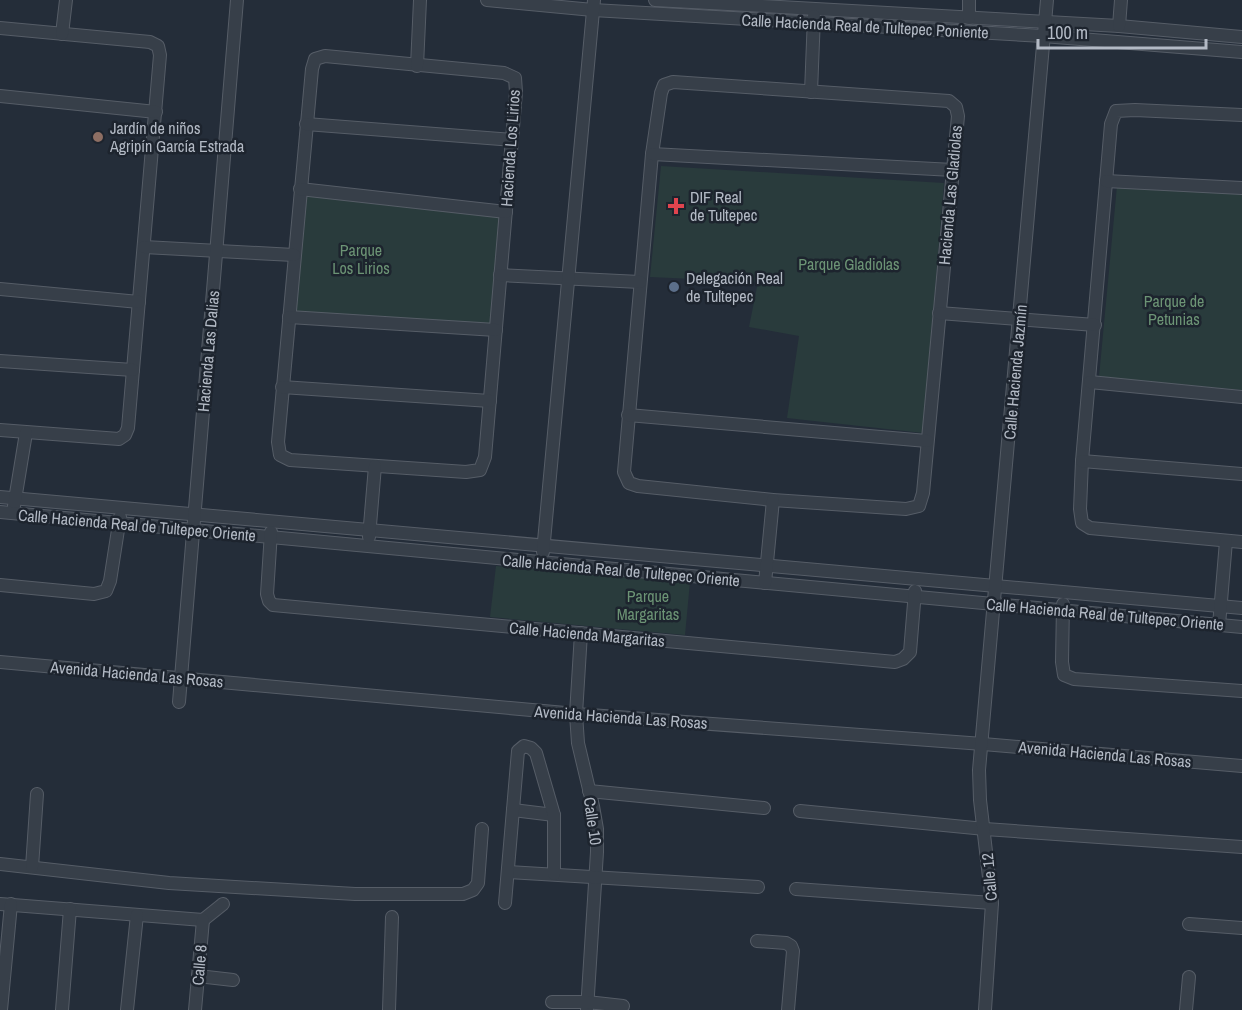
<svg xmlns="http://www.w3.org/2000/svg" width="1242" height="1010" viewBox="0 0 1242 1010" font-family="'Archivo Narrow',sans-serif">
  <rect width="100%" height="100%" fill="#242d39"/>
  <g fill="#293b3c">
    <path d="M661,166L944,183L923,433L787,418L799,336L749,327L758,282L650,277Z"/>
    <path d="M1117,186L1242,192V390L1099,377Z"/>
    <path d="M304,194L502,214L493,329L293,312Z"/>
    <path d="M496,566L690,582L685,635L490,617Z"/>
  </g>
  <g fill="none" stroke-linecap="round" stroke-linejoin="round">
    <g stroke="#565d67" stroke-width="14">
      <g id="minor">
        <path d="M487,0L593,10L1043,36L1242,52"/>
        <path d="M655,0L1119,26L1242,37"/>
        <path d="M969,18V0"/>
        <path d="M1119,26L1121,0"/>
        <path d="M0,28L150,42L158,46L160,55L128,428L125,435L119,439L0,430"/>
        <path d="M62,34L66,0"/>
        <path d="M325,56L504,73L515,78L516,92L485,457L480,470L466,472L290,460L280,455L278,442L312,69L315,59Z"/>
        <path d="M417,66L420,0"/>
        <path d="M673,82L949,101L956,107L958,116L923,493L919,506L906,509L773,500L638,486L629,483L624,472L652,154L661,93L664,85Z"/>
        <path d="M811,92L814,16"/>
        <path d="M0,96L156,112"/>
        <path d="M1242,115L1135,110L1116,111L1111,124L1082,461L1080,509L1082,523L1090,528L1242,542"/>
        <path d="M306,124L512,140"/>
        <path d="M652,154L953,170"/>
        <path d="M1106,181L1242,188"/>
        <path d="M300,189L506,212"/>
        <path d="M144,247L294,255"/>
        <path d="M500,275L640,282"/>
        <path d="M0,289L139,302"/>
        <path d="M939,313L1095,325"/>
        <path d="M289,317L496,330"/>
        <path d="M0,361L133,370"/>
        <path d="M1090,382L1242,397"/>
        <path d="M282,387L490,401"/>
        <path d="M628,415L927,441"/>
        <path d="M1082,461L1242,474"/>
        <path d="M0,497L1242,608"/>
        <path d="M14,506L26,433"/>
        <path d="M0,512L1242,627"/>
        <path d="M271,532L267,594L269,601L273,605L895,662L903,659L910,652L915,591"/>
        <path d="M369,537L375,466"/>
        <path d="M543,552L594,0"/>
        <path d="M765,583L773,500"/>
        <path d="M0,585L94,594L106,591L110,581L120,517"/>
        <path d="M1063,604L1062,662L1064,675L1074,679L1242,691"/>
        <path d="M1219,625L1226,541"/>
        <path d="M581,633L576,714L578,743L593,806L597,829V852L587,1010"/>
        <path d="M0,662L576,714L983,744L1242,766"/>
        <path d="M179,702L237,0"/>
        <path d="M589,791L764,808"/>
        <path d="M513,810L554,815"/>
        <path d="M800,811L985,829L1242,847"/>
        <path d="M0,864L169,883L355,894H463L473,890L478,883L482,829"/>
        <path d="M32,867L37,794"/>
        <path d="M508,872L758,887"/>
        <path d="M796,889L992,903"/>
        <path d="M505,903L518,751L524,746L531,748L536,753L554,815V874"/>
        <path d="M0,904L203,920"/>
        <path d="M203,920L223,904"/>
        <path d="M1189,924L1242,928"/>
        <path d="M757,941L786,943L791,946L793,951L788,1010"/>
        <path d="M198,976L233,980"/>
        <path d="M552,1002H587L623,1006"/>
        <path d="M1,1010L11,904"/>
        <path d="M62,1010L70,909"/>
        <path d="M127,1010L137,915"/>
        <path d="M195,1010L203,920"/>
        <path d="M389,1010L392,917"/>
        <path d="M985,1010L992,903L980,800L979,770L1047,0"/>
        <path d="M1186,1010L1189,977"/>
      </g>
    </g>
    <use href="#minor" stroke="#373f49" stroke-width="12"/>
  </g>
  <circle fill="#8d6e63" stroke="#1d242e" stroke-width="2" cx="98" cy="137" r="6"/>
  <path fill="#e0444e" stroke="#1d242e" stroke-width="2" d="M673 197h6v6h6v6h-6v6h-6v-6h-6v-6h6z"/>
  <circle fill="#5c6f8a" stroke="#1d242e" stroke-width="2" cx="674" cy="287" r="6"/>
  <g text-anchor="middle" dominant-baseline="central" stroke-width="5" stroke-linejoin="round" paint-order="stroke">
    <g font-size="16" fill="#b3bac5" stroke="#1d242e">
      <text transform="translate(865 26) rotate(3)">Calle Hacienda Real de Tultepec Poniente</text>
      <text transform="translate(510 148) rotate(-86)">Hacienda Los Lirios</text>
      <text transform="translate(950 195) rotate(-85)">Hacienda Las Gladiolas</text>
      <text transform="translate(208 351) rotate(-85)">Hacienda Las Dalias</text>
      <text transform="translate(1015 372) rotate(-85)">Calle Hacienda Jazmín</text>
      <text transform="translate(137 525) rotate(5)">Calle Hacienda Real de Tultepec Oriente</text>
      <text transform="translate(621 570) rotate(5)">Calle Hacienda Real de Tultepec Oriente</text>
      <text transform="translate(1105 614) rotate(5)">Calle Hacienda Real de Tultepec Oriente</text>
      <text transform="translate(587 634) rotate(5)">Calle Hacienda Margaritas</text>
      <text transform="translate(137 674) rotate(5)">Avenida Hacienda Las Rosas</text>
      <text transform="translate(621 717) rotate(4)">Avenida Hacienda Las Rosas</text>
      <text transform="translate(1105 754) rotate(5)">Avenida Hacienda Las Rosas</text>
      <text transform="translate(593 821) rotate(82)">Calle 10</text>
      <text transform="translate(989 877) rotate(-95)">Calle 12</text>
      <text transform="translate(199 965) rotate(-85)">Calle 8</text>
    </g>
    <g font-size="16" fill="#b3bac5" stroke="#1d242e" text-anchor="start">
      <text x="110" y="128">Jardín de niños<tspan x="110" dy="18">Agripín García Estrada</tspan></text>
      <text x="690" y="197">DIF Real<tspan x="690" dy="18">de Tultepec</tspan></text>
      <text x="686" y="278">Delegación Real<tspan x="686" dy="18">de Tultepec</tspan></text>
    </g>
    <g font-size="16" fill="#6c9475" stroke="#1d242e">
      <text x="361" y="250">Parque<tspan x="361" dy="18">Los Lirios</tspan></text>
      <text x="849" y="264">Parque Gladiolas</text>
      <text x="1174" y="301">Parque de<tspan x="1174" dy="18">Petunias</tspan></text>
      <text x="648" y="596">Parque<tspan x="648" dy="18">Margaritas</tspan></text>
    </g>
  </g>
  <path d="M1038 39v9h168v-9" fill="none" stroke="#b3bac5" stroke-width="3"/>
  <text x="1047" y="39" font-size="18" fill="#b3bac5" stroke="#1d242e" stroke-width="4.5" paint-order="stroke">100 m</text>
</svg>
